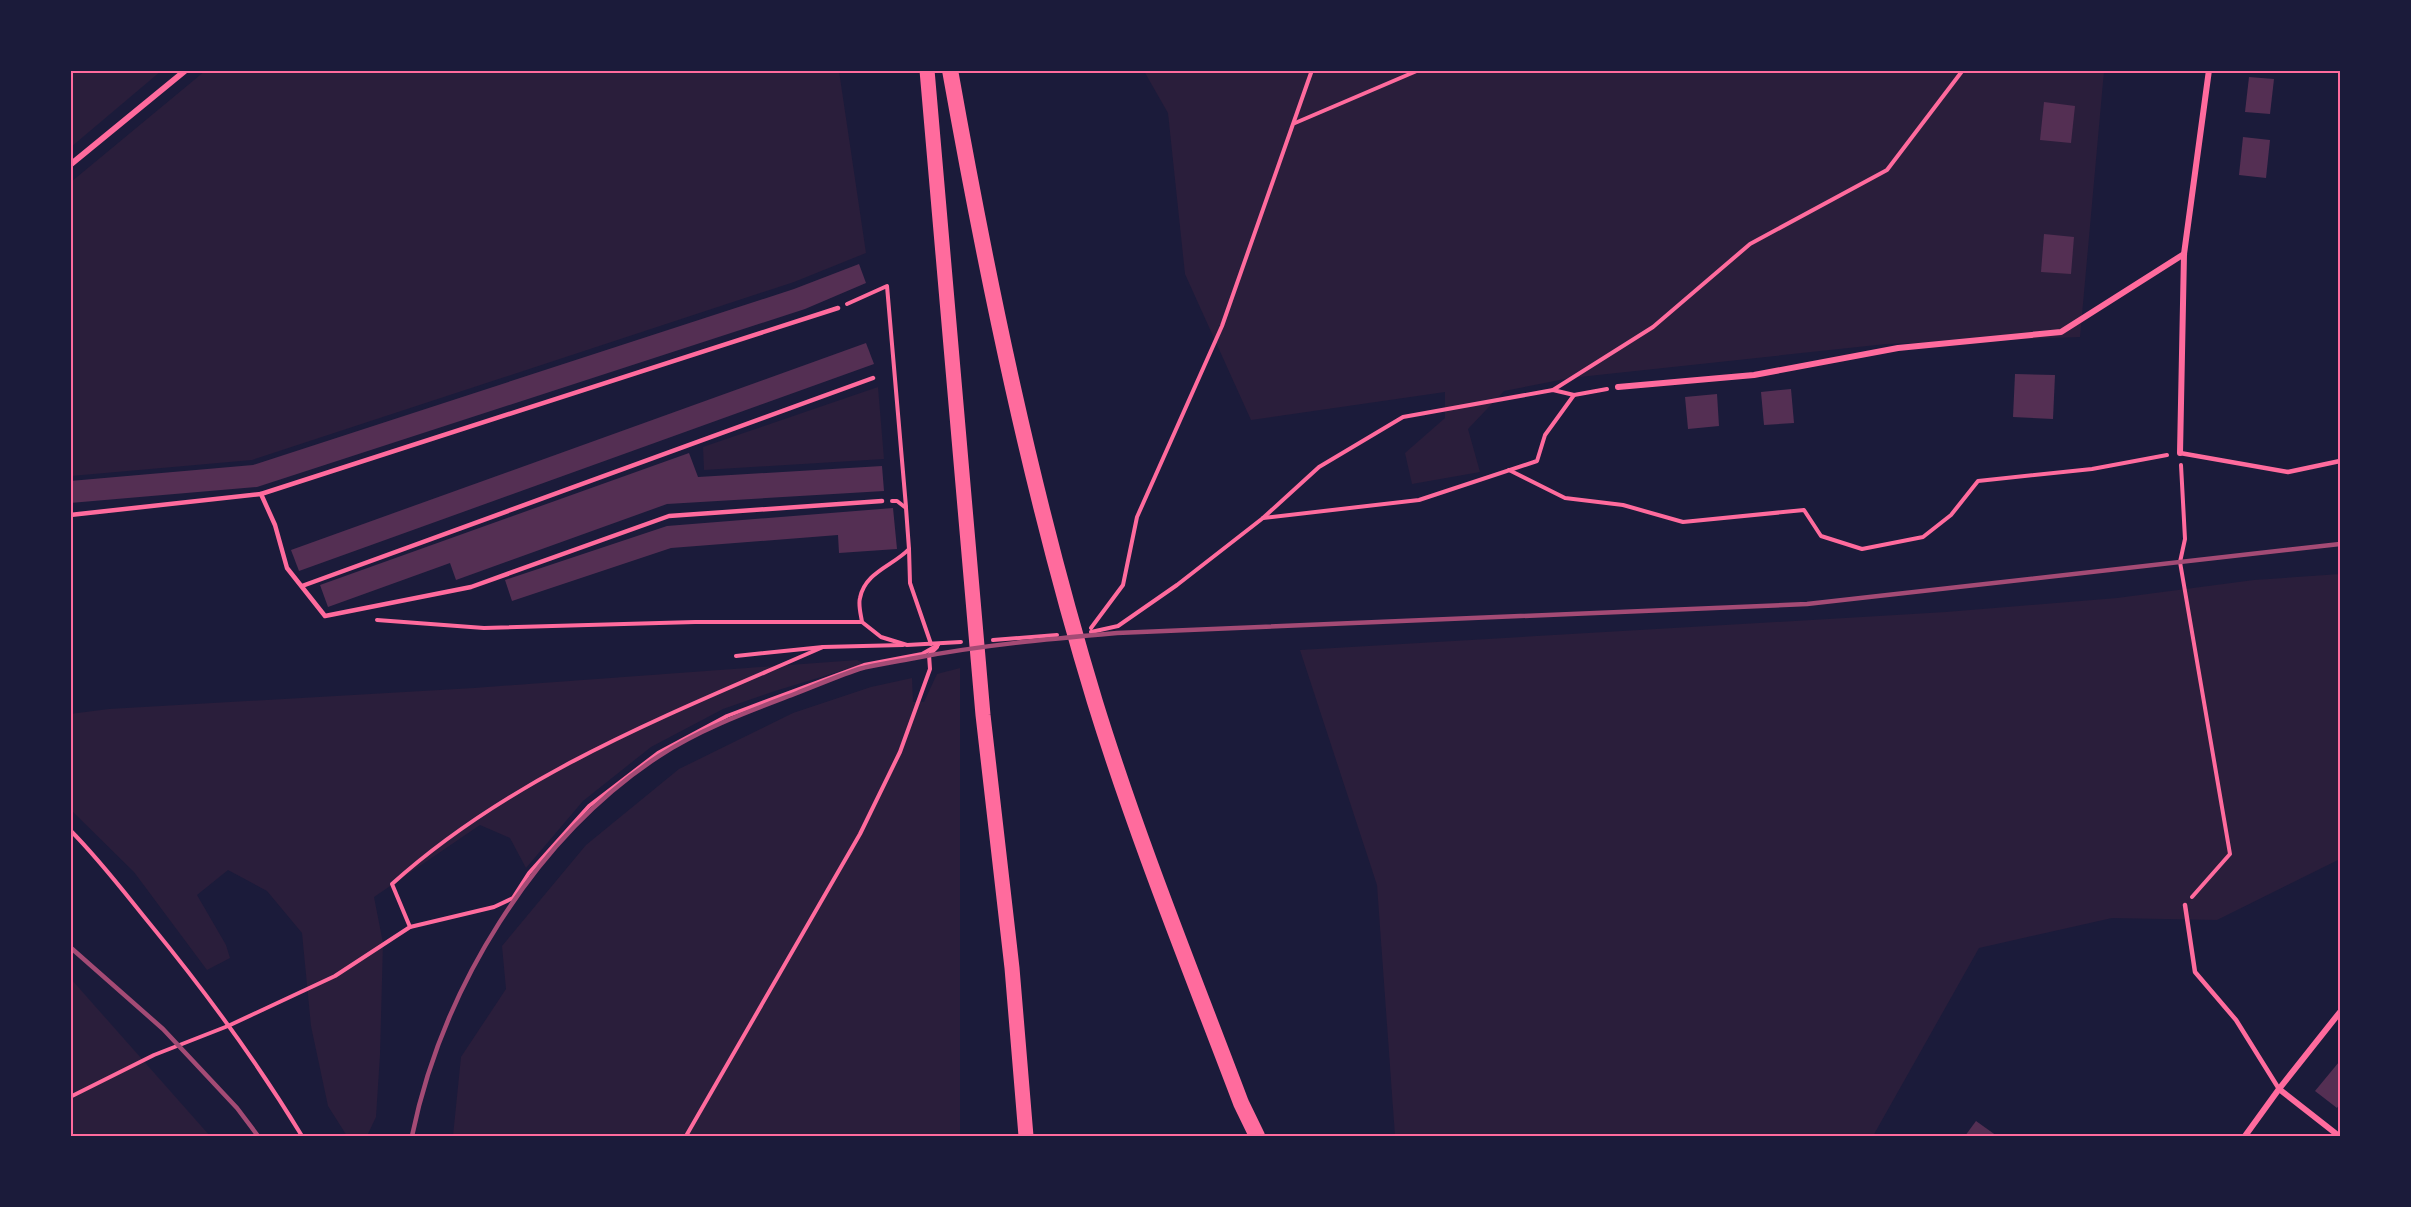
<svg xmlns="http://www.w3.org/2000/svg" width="2411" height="1207" viewBox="0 0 2411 1207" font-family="'Nunito Sans',sans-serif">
  <rect width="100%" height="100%" fill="#1b1b3a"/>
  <g fill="#2a1e3b">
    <path d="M71,70H161V71L71,147Z"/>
    <path d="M205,71H839L866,253L794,282L252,460L71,476V182Z"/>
    <path d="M1144,71H2104L2080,337L1886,344L1570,378L1504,391L1468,429L1480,472L1412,484L1405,453L1445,418V392L1251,420L1185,274L1168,113Z"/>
    <path d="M878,387L884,459L704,470L703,447Z"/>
    <path d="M2340,574V859L2217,920L2112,918L1979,948L1873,1136H1395L1377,885L1300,650L1946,612L2117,598L2254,580Z"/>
    <path d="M857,660L864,664L775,691L723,709L651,747L583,801L526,868L510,838L480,825L374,897L383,943L380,1055L376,1117L367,1136H347L328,1106L311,1026L302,933L267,891L228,870L197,895L226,945L230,958L207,970L134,872L71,810L70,714L109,709L474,688Z"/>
    <path d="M960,668V1136H453L461,1057L506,989L502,946L586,845L679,769L793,713L871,687L912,678L913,702H924L937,674Z"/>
    <path d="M71,979L210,1136H71Z"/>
  </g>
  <g fill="#542f53">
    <path d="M2249,77L2274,79L2270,114L2245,112Z"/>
    <path d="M2044,102L2075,106L2071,143L2040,140Z"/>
    <path d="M2243,137L2270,140L2266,178L2239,175Z"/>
    <path d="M2044,234L2074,237L2071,274L2041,272Z"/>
    <path d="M859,264L866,283L805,309L257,487L70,503V481L253,465L794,289Z"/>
    <path d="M866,343L874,364L299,571L291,550Z"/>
    <path d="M2015,374L2055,375L2053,419L2013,417Z"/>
    <path d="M1791,389L1794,423L1764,425L1761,392Z"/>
    <path d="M1717,394L1719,426L1688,429L1685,397Z"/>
    <path d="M689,453L698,477L882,466L884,491L667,504L456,580L450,563L328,607L320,585Z"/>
    <path d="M893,508L897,549L839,553L838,535L671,548L512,601L505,580L667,526Z"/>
    <path d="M2339,1062L2340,1103L2337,1108L2315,1091Z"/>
    <path d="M1976,1121L1997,1136H1965Z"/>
  </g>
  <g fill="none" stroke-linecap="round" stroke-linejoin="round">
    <g stroke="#ff6b9d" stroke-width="4">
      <path d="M1295,123L1419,70"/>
      <path d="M847,304L887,286L906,507"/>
      <path d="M1553,390L1653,327L1750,244L1887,170L1963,70"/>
      <path d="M2181,465L2185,539L2180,562L2230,854L2192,897"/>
      <path d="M1509,470L1565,498L1623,505L1683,522L1804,510L1821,536L1862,549L1923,537L1951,515L1978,481L2092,469L2167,455"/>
      <path d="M892,501H897L906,508L909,549C893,566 865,572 860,598C858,605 861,615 862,622L881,637L907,645L961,642"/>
      <path d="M1263,518L1419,500L1537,461L1545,435L1574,395"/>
      <path d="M909,549L910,583L931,644"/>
      <path d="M377,620L484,628L695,622H862"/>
      <path d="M1091,628L1123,585L1137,517L1222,326L1312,70"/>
      <path d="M1091,632L1118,626L1177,585L1263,518L1319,467L1403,417L1553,390L1574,395L1607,389"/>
      <path d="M993,640L1057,635"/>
      <path d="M736,656L823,647L903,645"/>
      <path d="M70,830C99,859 124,892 150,924C205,991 257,1062 302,1136"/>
      <path d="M410,927L494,907L513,898L529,873L589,806L658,753L727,716L864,665L922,654L938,645"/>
      <path d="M70,1097L154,1055L228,1026L335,976L410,927L392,884C515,773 673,713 823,647"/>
      <path d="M686,1136L860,834L900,752L930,669L929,655L937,647"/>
    </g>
    <g stroke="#ff6b9d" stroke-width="4.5">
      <path d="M2180,453L2288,472L2340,461"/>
      <path d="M261,494L838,308"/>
      <path d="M70,515L261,494L275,525L287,568L325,616L471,587L669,516L882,501"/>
      <path d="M302,586L873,378"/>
      <path d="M2185,905L2195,972L2236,1020L2279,1089"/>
    </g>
    <g stroke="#ff6b9d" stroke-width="6">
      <path d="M70,165L186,70"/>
      <path d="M1618,387L1754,375L1898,348L2061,332L2184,254"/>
      <path d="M2180,453L2184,254L2209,70"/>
      <path d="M2279,1089L2339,1136"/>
      <path d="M2245,1136L2279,1089L2340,1012"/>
    </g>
    <path stroke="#ff6b9d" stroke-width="15" d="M927,70L983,715L1012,968L1026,1136"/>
    <path stroke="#ff6b9d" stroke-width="16" d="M950,70C988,283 1032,495 1095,702C1137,838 1191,971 1241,1103L1257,1136"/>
    <g stroke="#a44b75" stroke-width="4.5">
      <path d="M70,947L163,1029L237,1108L258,1136"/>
      <path d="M412,1136C442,990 533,839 659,756C702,728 750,711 797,693C817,685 838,676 859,669C877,664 896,662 915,658C982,645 1049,639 1117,633L1807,604L2340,544"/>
    </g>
  </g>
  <rect width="2411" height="1207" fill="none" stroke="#1b1b3a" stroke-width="144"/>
  <rect x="72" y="72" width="2267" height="1063" fill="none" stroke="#ff6b9d" stroke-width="2"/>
</svg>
